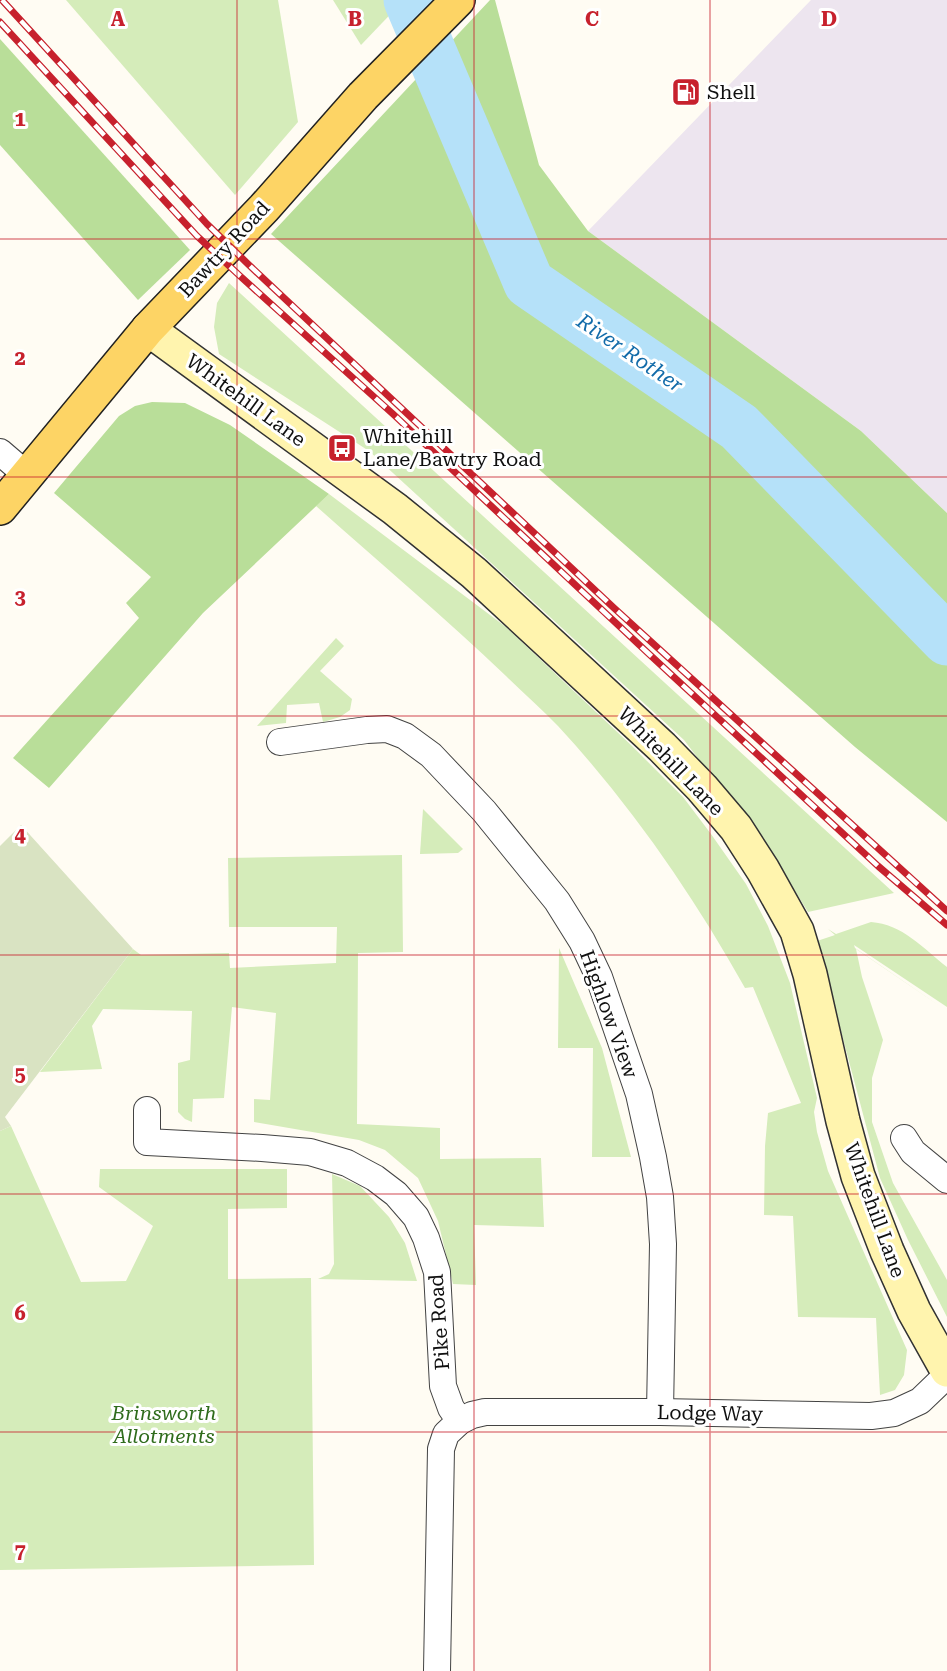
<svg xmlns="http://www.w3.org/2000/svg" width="947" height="1671" viewBox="0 0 947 1671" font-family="'Roboto Serif',serif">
  <rect width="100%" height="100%" fill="#fffcf3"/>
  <path fill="#ede5ef" d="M811,0H947V513L861,431L588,231Z"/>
  <g fill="#d5ecba">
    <path d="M66,0H278L298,122L235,195Z"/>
    <path d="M333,0H404L361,45Z"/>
    <path d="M229,283L894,893L808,912L773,856L684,740L369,451L219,354L214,327L217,303Z"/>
    <path d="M329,494L506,627L631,745L683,797L711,834L746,884L768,926L790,983L817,1098L814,1112L817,1132L828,1171L907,1350L904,1375L895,1390L880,1395L876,1318L798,1317L793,1216L764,1215L765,1146L768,1113L801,1103L753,987L745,988C693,895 631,805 558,726C542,709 523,693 506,676C444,617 380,563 316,506Z"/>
    <path d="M336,638L344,646L320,671L352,699L350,710L340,717L323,722L319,703L287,705L286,723L257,726Z"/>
    <path d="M423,809L463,849L458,853L420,854Z"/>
    <path d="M402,855L403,952L358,953L357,1124L440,1128V1159L541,1158L544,1227L474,1225L476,1285L453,1284L438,1221L418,1178L385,1150L359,1140L254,1122V1099L270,1100L276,1013L232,1007L224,1098L193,1099L192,1122L185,1119L178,1112V1063L190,1060L192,1011L103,1009L92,1026L102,1069L40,1072L133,949L141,955L229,953L230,968L336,963L337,927H229L228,858Z"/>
    <path d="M871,922C902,924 923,948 947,967V1007L854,945L855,948L947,1011L856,949L862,977L883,1040L872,1078V1122L893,1183L947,1280V1317L908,1240L880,1178L817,941L835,935L828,929L836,934Z"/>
    <path d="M559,948L602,1048L631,1157H592L593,1048H558Z"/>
    <path d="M11,1126L81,1282L126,1281L153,1226L99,1187L100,1169H287V1208L228,1209V1279L311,1278L314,1565L0,1570V1131Z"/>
    <path d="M332,1174L360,1186L389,1217L405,1243L417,1281L318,1279L329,1274L334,1264Z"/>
  </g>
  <g fill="#b9de99">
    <path d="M490,0H495L539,165L588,231L861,431L947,513V822L855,747L271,234Z"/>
    <path d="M0,39L190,250L138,300L0,145Z"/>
    <path d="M152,402L185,403L230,425L329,494L203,613L49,788L13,758L139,618L126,603L151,577L54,493L119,416L135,406Z"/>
  </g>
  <path fill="#d9e3c2" d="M21,825L133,949L5,1117L11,1126L0,1131V846Z"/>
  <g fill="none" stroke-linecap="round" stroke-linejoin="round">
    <path stroke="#b5e1f9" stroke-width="51" d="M409,0L529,283L739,427L947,640"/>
    <g stroke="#434343" stroke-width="28">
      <g id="street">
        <path d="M0,452L28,476"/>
        <path d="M280,742L367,730L387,729L405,736L431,755L484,811L557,901L582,941L599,977L639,1094L653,1157L660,1197L663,1244L660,1412"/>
        <path d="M147,1110V1142L262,1148L310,1152L347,1163L375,1178L396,1194L416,1217L426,1238L437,1272L443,1386L451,1408L460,1421L446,1434L441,1449L437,1671"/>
        <path d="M904,1138L913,1152L947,1180"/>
        <path d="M460,1421L472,1415L485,1412H660L871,1416L894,1413L920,1401L947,1375"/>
      </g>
    </g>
    <g stroke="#323232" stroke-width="36">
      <path id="secondary" d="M148,329L395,509L474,573L662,747L702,788L736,828L763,870L797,931L810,974L843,1121L858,1176L887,1251L914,1311L947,1370"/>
    </g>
    <g stroke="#212121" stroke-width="36">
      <path id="primary" d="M0,508L148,329L264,208L363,96L458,0"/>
    </g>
    <use href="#street" stroke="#fff" stroke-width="26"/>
    <use href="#secondary" stroke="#fff4ae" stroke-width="33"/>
    <use href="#primary" stroke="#fdd465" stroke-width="33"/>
    <g stroke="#c7212d" stroke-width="7">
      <g id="rail">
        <path d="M2,0L207,224L249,265L614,608L947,911"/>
        <path d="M0,22L197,236L240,276L393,414L649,654L878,866L947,925"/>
      </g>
    </g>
    <use href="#rail" stroke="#fff" stroke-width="4.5" stroke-dasharray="14" stroke-linecap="butt"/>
  </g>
  <path fill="none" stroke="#c7212d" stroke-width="1.5" stroke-opacity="0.55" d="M237,0V1671M474,0V1671M710,0V1671M0,239H947M0,477H947M0,716H947M0,955H947M0,1194H947M0,1432H947"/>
  <defs>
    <g id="fuel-square" transform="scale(1.5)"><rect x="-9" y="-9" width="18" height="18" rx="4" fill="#c7212d" stroke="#fff"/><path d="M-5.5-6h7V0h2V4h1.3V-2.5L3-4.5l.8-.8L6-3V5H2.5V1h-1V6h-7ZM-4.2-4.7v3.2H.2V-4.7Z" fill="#fff"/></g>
    <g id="bus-square" transform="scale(1.5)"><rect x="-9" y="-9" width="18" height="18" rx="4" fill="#c7212d" stroke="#fff"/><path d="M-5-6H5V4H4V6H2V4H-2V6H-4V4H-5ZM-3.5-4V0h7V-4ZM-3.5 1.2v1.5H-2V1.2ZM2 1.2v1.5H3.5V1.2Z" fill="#fff"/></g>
  </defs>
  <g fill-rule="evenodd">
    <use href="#fuel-square" x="686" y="92"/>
    <use href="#bus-square" x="342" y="448"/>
  </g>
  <g text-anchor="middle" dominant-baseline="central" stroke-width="6" stroke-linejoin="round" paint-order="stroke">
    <g font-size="20" fill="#101010" stroke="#fff" text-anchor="start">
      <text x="707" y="92">Shell</text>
      <text x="363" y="436">Whitehill<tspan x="363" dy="23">Lane/Bawtry Road</tspan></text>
    </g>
    <g font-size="20" fill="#101010" stroke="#fff">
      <text transform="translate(224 249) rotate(-47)">Bawtry Road</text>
      <text transform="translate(246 400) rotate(36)">Whitehill Lane</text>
      <text transform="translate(671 761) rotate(46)">Whitehill Lane</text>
      <text transform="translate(609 1014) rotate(70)">Highlow View</text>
      <text transform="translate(875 1210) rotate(70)">Whitehill Lane</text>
      <text transform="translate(439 1322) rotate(-94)">Pike Road</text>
      <text transform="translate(710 1413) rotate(1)">Lodge Way</text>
    </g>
    <g font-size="20" font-style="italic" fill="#2f6c1c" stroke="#fff">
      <text x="164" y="1413">Brinsworth<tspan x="164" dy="23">Allotments</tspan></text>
    </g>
    <g font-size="21" font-style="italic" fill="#126ba9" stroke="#fff">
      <text transform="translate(630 353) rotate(34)">River Rother</text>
    </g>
  </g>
  <g font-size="20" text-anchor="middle" font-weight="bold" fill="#c7212d" stroke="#fff" stroke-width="6" stroke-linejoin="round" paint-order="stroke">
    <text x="118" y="26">A</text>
    <text x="355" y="26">B</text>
    <text x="592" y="26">C</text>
    <text x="829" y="26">D</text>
    <text x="20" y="126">1</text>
    <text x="20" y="365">2</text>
    <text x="20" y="604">3</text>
    <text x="20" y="842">4</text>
    <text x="20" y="1081">5</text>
    <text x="20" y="1320">6</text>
    <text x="20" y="1558">7</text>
  </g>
</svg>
